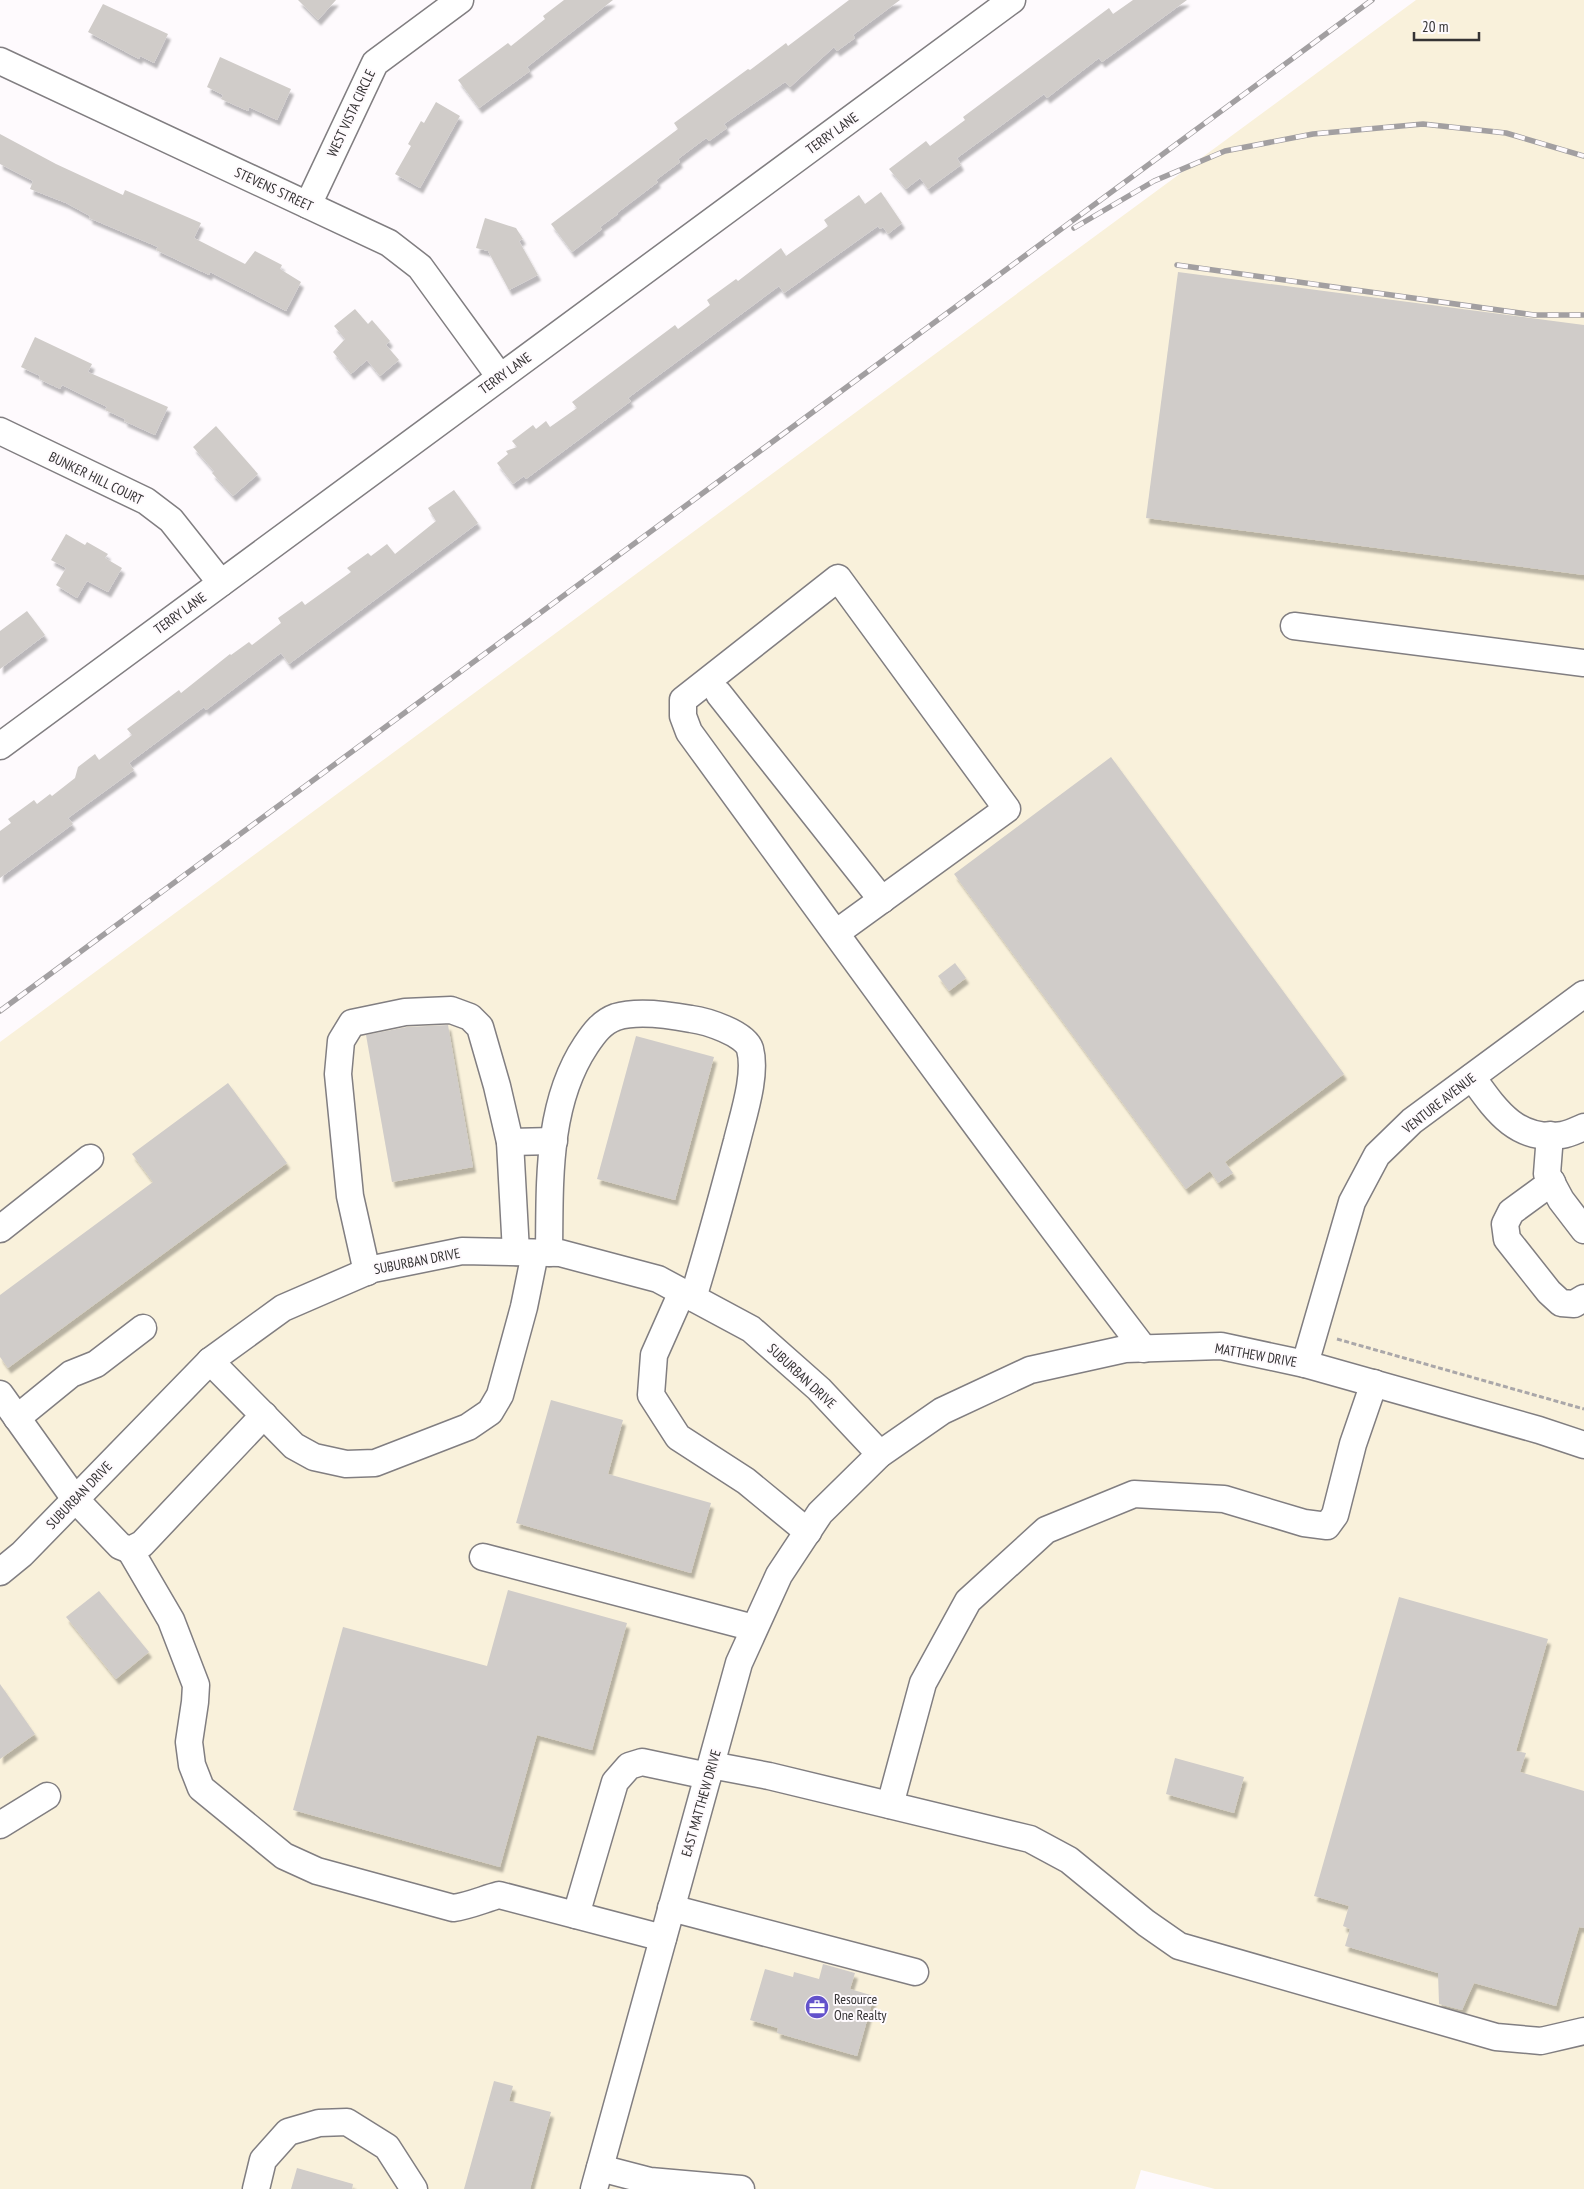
<svg xmlns="http://www.w3.org/2000/svg" width="1584" height="2189" viewBox="0 0 1584 2189" font-family="'PT Sans Narrow',sans-serif">
  <defs>
    <filter id="shadow"><feDropShadow dx="3" dy="5.5" stdDeviation="1" flood-color="#0004"/></filter>
  </defs>
  <rect width="100%" height="100%" fill="#fefafd"/>
  <path fill="#f9f1db" d="M1416,0H1584V2189H1215L1141,2170L1135,2189H0V1042Z"/>
  <g fill="#d0ccc9" filter="url(#shadow)">
    <path d="M298,0H336L318,20Z"/>
    <path d="M564,0H613L527,67L530,71L479,108L458,80L508,43L511,46L545,19L543,16Z"/>
    <path d="M849,0H900L853,35L855,38L837,51L834,47L790,87L785,82L724,124L727,128L709,141L706,138L678,159L680,162L656,180L658,182L617,213L618,214L600,227L602,229L572,252L551,224L678,129L674,123L748,69L750,70L786,43L788,46Z"/>
    <path d="M1133,0H1187L1102,62L1099,58L1047,98L1044,94L957,158L961,165L928,189L920,178L906,189L889,169L926,141L930,146L965,120L963,117L1109,8L1113,14Z"/>
    <path d="M103,4L168,34L154,63L140,56L139,59L88,32Z"/>
    <path d="M220,57L291,89L277,120L249,107L248,111L221,99L223,95L207,87Z"/>
    <path d="M436,102L460,116L420,188L395,174L411,146L408,144L421,121L424,123Z"/>
    <path d="M0,134L56,164L123,195L125,190L201,223L194,238L245,264L255,251L282,265L280,269L301,282L286,311L210,272L209,275L156,250L158,247L89,218L90,216L66,203L30,189L33,181L0,164Z"/>
    <path d="M881,192L902,223L888,234L883,227L880,229L878,226L784,293L779,286L628,398L631,401L526,479L524,476L513,484L497,463L508,454L506,451L517,447L512,441L533,425L536,429L546,421L550,427L577,408L572,402L675,325L678,329L710,305L707,300L736,279L738,281L781,248L786,256L828,226L824,220L859,195L865,204Z"/>
    <path d="M485,218L516,228L523,239L519,241L538,275L509,290L488,251L476,248Z"/>
    <path d="M1178,272L1584,325V575L1146,518Z"/>
    <path d="M355,309L368,324L372,320L390,341L386,345L399,360L380,376L367,360L351,374L333,352L345,339L334,326Z"/>
    <path d="M35,337L92,364L88,372L168,407L155,435L124,421L125,419L105,410L107,407L62,385L60,389L39,379L40,376L21,367Z"/>
    <path d="M216,426L258,474L233,496L212,473L214,471L193,447Z"/>
    <path d="M454,490L478,523L289,664L281,653L206,710L204,707L129,763L134,770L68,818L73,824L0,878V831L11,823L8,819L34,800L37,804L50,794L52,796L75,778L78,767L95,754L99,760L132,735L127,729L179,690L181,693L230,654L231,655L249,642L252,645L281,623L278,618L302,601L305,605L351,572L347,568L368,553L371,556L387,544L395,554L436,521L428,508Z"/>
    <path d="M66,534L85,545L87,542L108,554L105,558L122,568L108,592L87,581L77,598L56,585L66,568L51,560Z"/>
    <path d="M27,611L45,635L0,669V631Z"/>
    <path d="M1111,757L1344,1074L1225,1162L1233,1173L1218,1183L1210,1171L1186,1189L954,874Z"/>
    <path d="M955,963L966,978L949,991L938,976Z"/>
    <path d="M448,1025L473,1167L392,1182L366,1035L407,1027Z"/>
    <path d="M636,1036L714,1057L675,1200L597,1179Z"/>
    <path d="M228,1083L287,1163L8,1368L0,1357V1295L153,1182L132,1154Z"/>
    <path d="M551,1400L623,1420L608,1474L711,1503L691,1573L516,1523Z"/>
    <path d="M508,1590L627,1623L592,1750L537,1735L500,1867L293,1810L343,1627L487,1666Z"/>
    <path d="M99,1591L149,1652L116,1679L66,1617Z"/>
    <path d="M1399,1597L1548,1639L1516,1751L1526,1753L1520,1772L1584,1791V1928L1579,1927L1556,2006L1474,1983L1462,2010L1439,2004L1438,1973L1345,1946L1350,1929L1343,1926L1349,1906L1314,1896Z"/>
    <path d="M0,1684L35,1734L0,1759Z"/>
    <path d="M1175,1758L1244,1777L1234,1813L1166,1794Z"/>
    <path d="M823,1964L855,1973L850,1989L874,1996L857,2056L777,2033L778,2028L750,2020L765,1969L793,1977L794,1972L819,1979Z"/>
    <path d="M494,2081L513,2086L509,2101L551,2112L530,2189H464Z"/>
    <path d="M297,2168L353,2184L352,2189H291Z"/>
  </g>
  <g fill="none" stroke-linecap="round" stroke-linejoin="round">
    <g stroke="#817e81" stroke-width="29">
      <g id="minor">
        <path d="M0,61L389,243L420,267L500,377"/>
        <path d="M308,205L375,63L460,0"/>
        <path d="M0,431L146,501L171,520L221,583"/>
        <path d="M1294,626L1584,663"/>
        <path d="M719,694L882,900"/>
        <path d="M0,746L1012,0"/>
        <path d="M836,933L1007,809L838,578L683,700V716L689,732C840,939 989,1146 1144,1349"/>
        <path d="M1472,1077C1495,1109 1516,1142 1562,1135C1569,1134 1577,1130 1584,1127"/>
        <path d="M1550,1135L1547,1174L1561,1200L1584,1230"/>
        <path d="M510,1142L554,1141"/>
        <path d="M1552,1182L1511,1212L1505,1224L1507,1239L1549,1292L1561,1303L1574,1304L1584,1298"/>
        <path d="M0,1229L90,1158"/>
        <path d="M549,1253C550,1184 546,1105 586,1045C594,1033 602,1022 616,1017C638,1010 670,1015 691,1019C706,1021 745,1033 750,1049C757,1075 743,1116 737,1141C723,1194 709,1246 693,1298"/>
        <path d="M367,1272L350,1196L338,1074L341,1041L352,1023L405,1012L451,1010L470,1017L480,1027L497,1086L510,1142L516,1252"/>
        <path d="M682,1292L654,1355L651,1395L678,1437L746,1481L808,1532"/>
        <path d="M210,1361L294,1446L314,1457L346,1464L375,1463L468,1427L490,1412L500,1395L524,1307L535,1253"/>
        <path d="M1305,1364L1352,1202L1377,1155L1412,1121L1584,994"/>
        <path d="M0,1394L75,1499L120,1546L130,1550L142,1544L264,1415"/>
        <path d="M17,1418L71,1374L96,1364L143,1328"/>
        <path d="M130,1550L171,1620L196,1685L195,1702L189,1742L192,1765L201,1788L284,1856L317,1871L453,1908C469,1906 484,1899 499,1895L663,1938"/>
        <path d="M483,1557L754,1628"/>
        <path d="M0,1572L22,1554L210,1361L283,1308L373,1269L462,1251L560,1253L658,1279L751,1329L819,1389L880,1454"/>
        <path d="M711,1765L769,1776L1030,1839L1069,1860L1146,1923L1179,1946L1496,2037L1541,2041L1584,2031"/>
        <path d="M890,1805L923,1683L968,1601L1046,1530L1134,1494L1224,1499L1304,1523L1327,1526L1335,1515L1353,1444L1374,1383"/>
        <path d="M0,1825L47,1796"/>
        <path d="M671,1908L915,1972"/>
        <path d="M576,1915L615,1782L629,1766L642,1762L708,1776"/>
        <path d="M600,2168L650,2181L741,2189"/>
        <path d="M256,2189L263,2160L288,2132L319,2123L347,2122L387,2147L414,2189"/>
        <path d="M594,2189L739,1663L779,1575L820,1513L880,1454L942,1411L1030,1370L1125,1349L1221,1346L1305,1364L1539,1430L1584,1445"/>
      </g>
    </g>
    <path stroke="#aaa7a9" stroke-width="3" stroke-dasharray="5 2.5" stroke-linecap="butt" d="M1337,1339L1584,1409"/>
    <use href="#minor" stroke="#fff" stroke-width="26"/>
    <g stroke="#a29fa1" stroke-width="5.5">
      <g id="rail">
        <path d="M1074,228L1154,181L1225,151L1313,134L1423,124L1506,133L1584,156"/>
        <path d="M1177,265L1534,315H1584"/>
        <path d="M0,1011L1372,0"/>
      </g>
    </g>
    <use href="#rail" stroke="#fefafd" stroke-width="4" stroke-dasharray="11" stroke-linecap="butt"/>
  </g>
  <defs>
    <g id="office-disc" transform="scale(1.25)"><circle r="9.5" fill="#6352cb" stroke="#fefafd"/><path d="M-6-3h4V-5.5h4V-3h4V5H-6ZM-1-4.5V-3h2v-1.5ZM-6 0V1H6V0Z" fill="#fff"/></g>
  </defs>
  <g fill-rule="evenodd">
    <use href="#office-disc" x="817" y="2007"/>
  </g>
  <g text-anchor="middle" dominant-baseline="central" stroke-width="4" stroke-linejoin="round" paint-order="stroke">
    <g font-size="14" fill="#353334" stroke="#fefafd">
      <text transform="translate(351 113) rotate(-65)">WEST VISTA CIRCLE</text>
      <text transform="translate(832 133) rotate(-36)">TERRY LANE</text>
      <text transform="translate(274 189) rotate(25)">STEVENS STREET</text>
      <text transform="translate(505 373) rotate(-36)">TERRY LANE</text>
      <text transform="translate(96 478) rotate(26)">BUNKER HILL COURT</text>
      <text transform="translate(180 613) rotate(-36)">TERRY LANE</text>
      <text transform="translate(1439 1103) rotate(-38)">VENTURE AVENUE</text>
      <text transform="translate(417 1261) rotate(-11)">SUBURBAN DRIVE</text>
      <text transform="translate(1256 1355) rotate(10)">MATTHEW DRIVE</text>
      <text transform="translate(802 1376) rotate(43)">SUBURBAN DRIVE</text>
      <text transform="translate(79 1495) rotate(-46)">SUBURBAN DRIVE</text>
      <text transform="translate(701 1803) rotate(-74)">EAST MATTHEW DRIVE</text>
    </g>
    <g font-size="14" fill="#353334" stroke="#fefafd" text-anchor="start">
      <text x="834" y="1999">Resource<tspan x="834" dy="16">One Realty</tspan></text>
    </g>
  </g>
  <path d="M1414 32v8h65v-8" fill="none" stroke="#353334" stroke-width="2.5"/>
  <text x="1422" y="32" font-size="15" fill="#353334" stroke="#fefafd" stroke-width="4" paint-order="stroke">20 m</text>
</svg>
